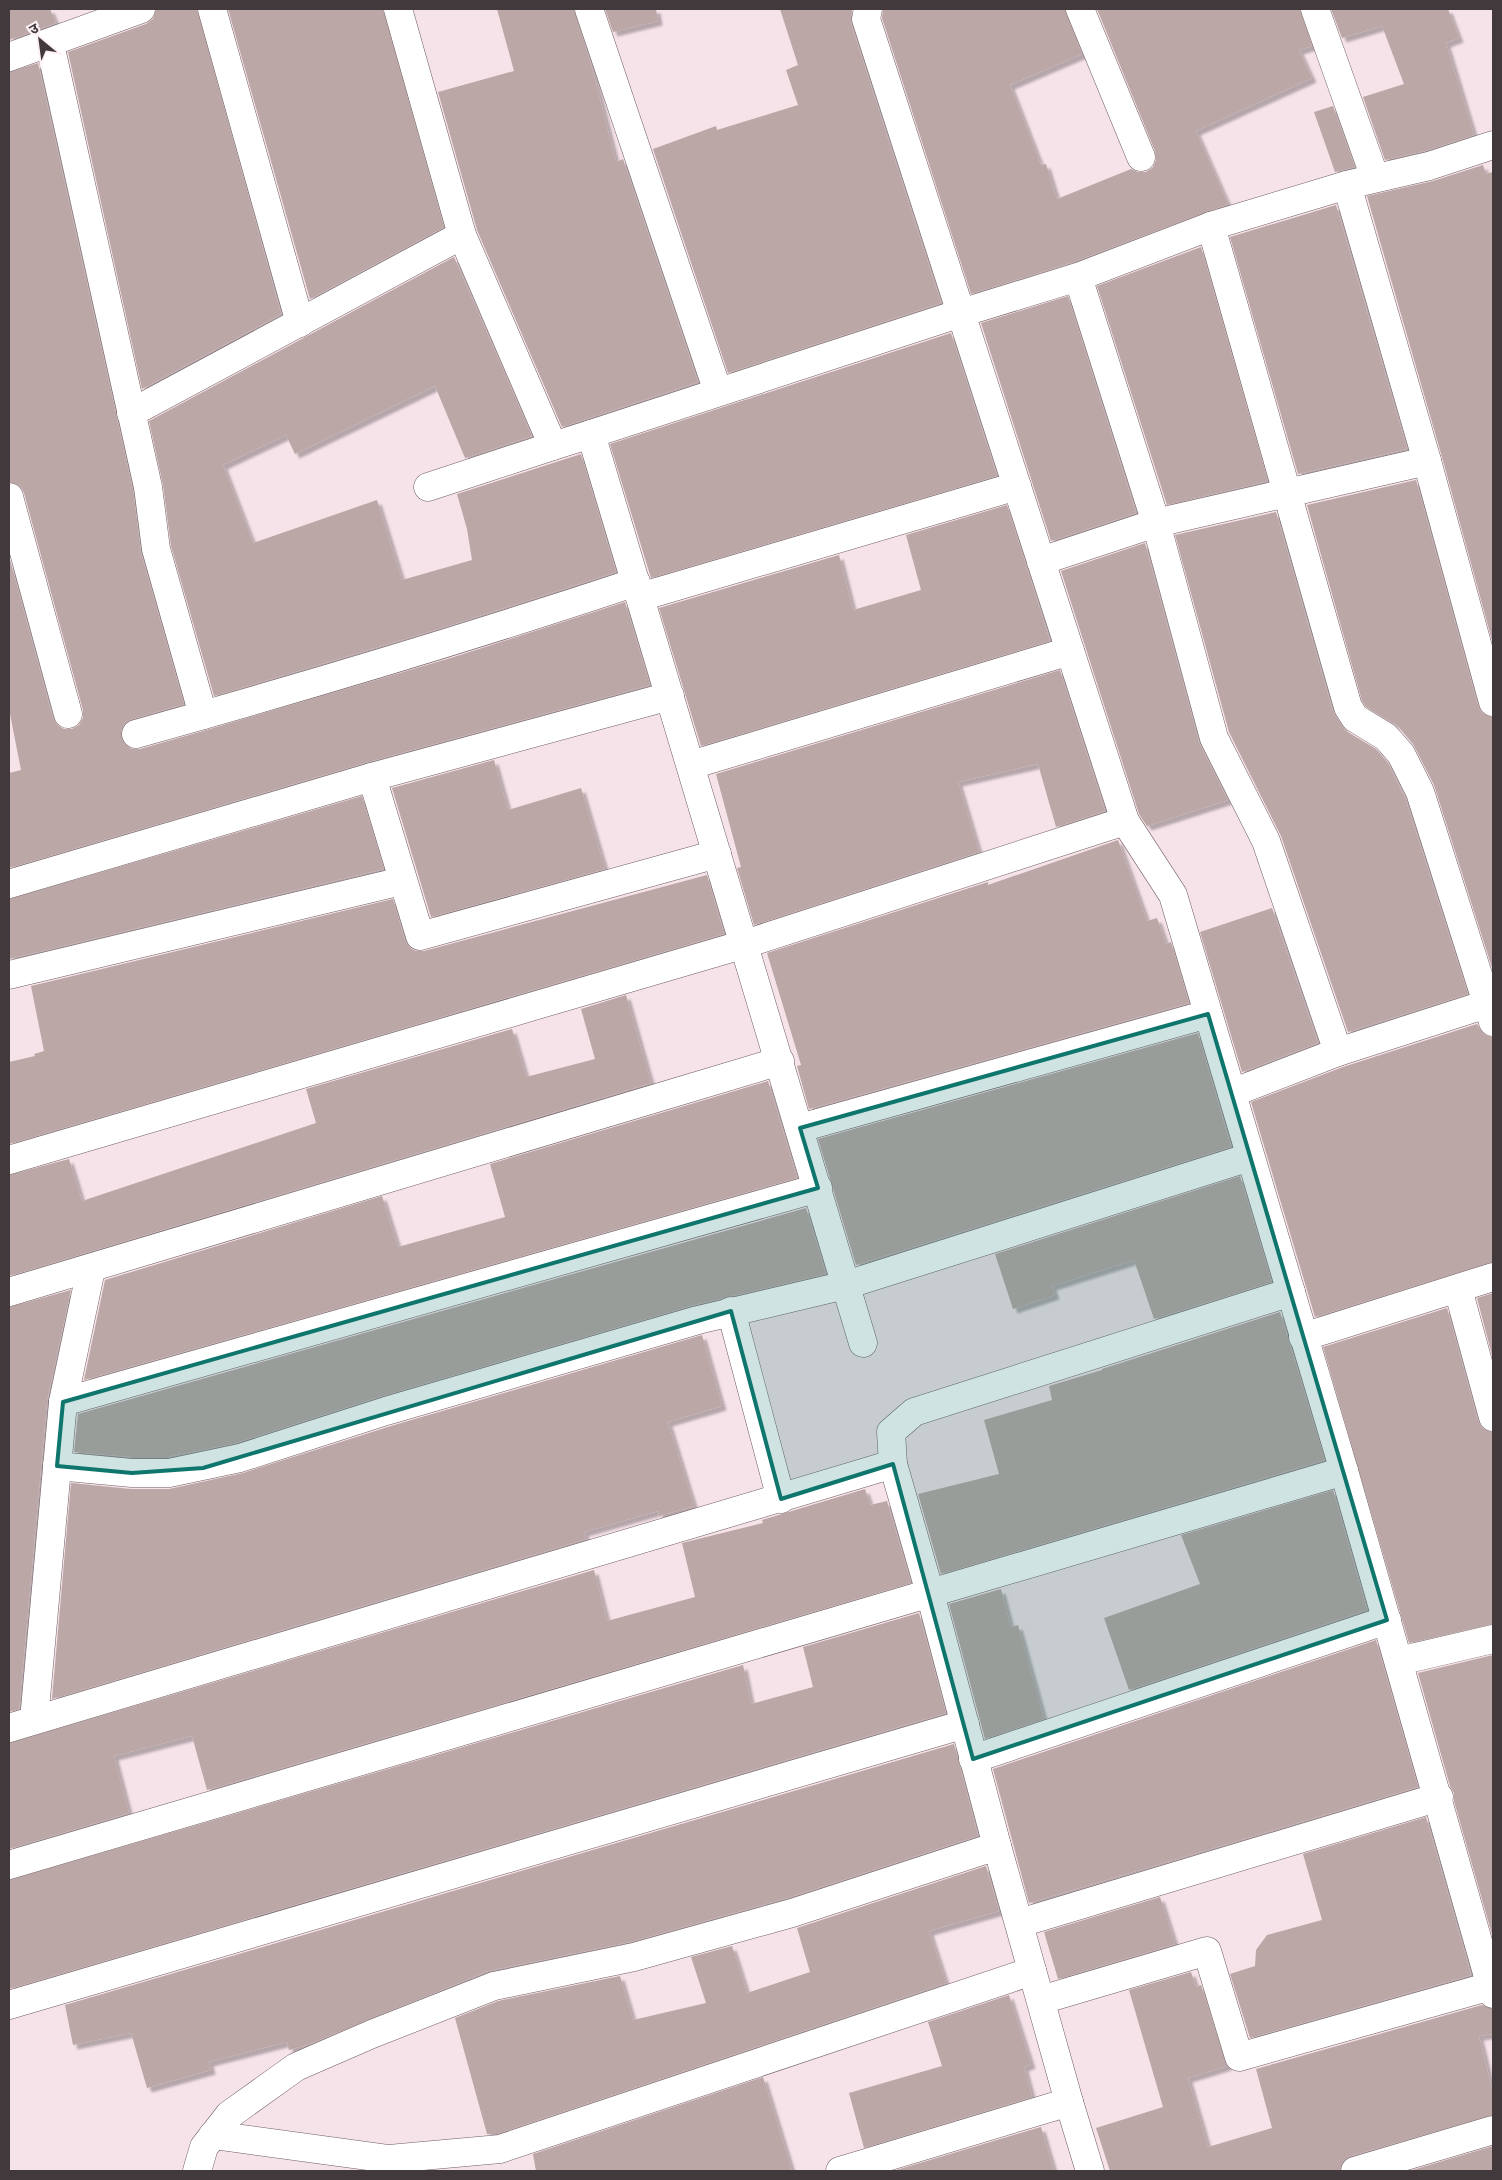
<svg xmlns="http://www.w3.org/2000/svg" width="1502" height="2180" viewBox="0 0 1502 2180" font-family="Raleway,'Noto Sans Devanagari',sans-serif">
  <defs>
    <filter id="shadow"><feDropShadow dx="4.5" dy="4.5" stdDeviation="1" flood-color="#0004"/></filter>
  </defs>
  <rect width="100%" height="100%" fill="#f6e2e9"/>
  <g fill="#bba7a5" filter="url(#shadow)">
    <path d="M9,9H50L56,23L9,40Z"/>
    <path d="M156,9H197L281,314L142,389L68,52L146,24L153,19Z"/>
    <path d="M228,9H383L444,227L310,299Z"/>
    <path d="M497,9H574L591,64L616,162L623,159L698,382L562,427L477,230L438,92L514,71Z"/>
    <path d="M605,9H656L658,21L613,32Z"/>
    <path d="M780,9H852L851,24L941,303L728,373L653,149L716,126L717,130L798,105L786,70L798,65Z"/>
    <path d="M883,9H1065L1082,54L1010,85L1041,165L1046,164L1057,199L1131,169L1138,172H1146L1153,167L1156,160L1155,151L1097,9H1300L1312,46L1299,50L1312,78L1196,131L1228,204L1073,262L971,294L882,18Z"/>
    <path d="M1331,9H1448L1459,38L1446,43L1474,135L1425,151L1385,160L1363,97L1404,84L1382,26L1342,38Z"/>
    <path d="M38,63L133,490L141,553L184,704L132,719L125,723L121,731V739L125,745L132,749H140L203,731L454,657L625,602L650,685L368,762L9,868V773L21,770L9,709V556L53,719L57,725L64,729H72L79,725L83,718V710L24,493L20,486L9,482V72Z"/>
    <path d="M1333,106L1355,167L1335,172L1314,112Z"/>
    <path d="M1483,165L1486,174L1493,172V644L1442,457L1367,196L1433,181Z"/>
    <path d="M1336,205L1407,449L1298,474L1230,237Z"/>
    <path d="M1201,247L1268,481L1167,505L1097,286Z"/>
    <path d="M454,257L532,436L465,458L435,386L295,454L286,435L223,465L253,543L377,500L402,580L472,560L467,529L457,494L581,454L616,572L445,627L214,696L171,546L163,485L149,421Z"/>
    <path d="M1068,296L1136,513L1051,541L981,323Z"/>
    <path d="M951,333L997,476L651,578L610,444Z"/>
    <path d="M1416,480L1478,706L1482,713L1493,717V971L1434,785L1413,744L1398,726L1366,707L1362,701L1307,505Z"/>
    <path d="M1007,505L1050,641L701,746L659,608L839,555L853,610L921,590L906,535Z"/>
    <path d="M1276,512L1333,712L1346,731L1376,749L1388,763L1405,798L1468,994L1348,1032L1281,836L1229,732L1175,535Z"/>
    <path d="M1145,543L1199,742L1228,800L1147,826L1139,814L1061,571Z"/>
    <path d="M1060,670L1105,811L1056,827L1038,764L958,782L979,852L754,925L737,868L741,867L716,774Z"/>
    <path d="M494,760L508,810L581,788L605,869L431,917L392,788Z"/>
    <path d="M362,796L384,869L9,959V899Z"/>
    <path d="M1118,840L1147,921L1157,918L1166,944L1171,942L1189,1003L809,1109L797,1066L801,1065L767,953L988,882V885Z"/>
    <path d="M707,875L724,934L9,1144V1062L35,1056L34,1054L44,1051L31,986L393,899L405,941L410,948L416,951H424Z"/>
    <path d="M1272,908L1318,1043L1242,1072L1200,932Z"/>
    <path d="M626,995L651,1083L9,1276V1175L69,1159L82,1201L316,1123L306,1089L512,1029L526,1077L595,1059L581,1009Z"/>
    <path d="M1477,1024L1483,1034L1493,1037V1262L1315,1317L1251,1102L1343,1067Z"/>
    <path d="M1198,1033L1231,1147L856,1265L818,1139Z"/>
    <path d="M768,1081L797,1178L84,1380L105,1280L382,1196L398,1247L505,1217L490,1164Z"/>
    <path d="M1240,1176L1272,1282L1154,1319L1134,1260L1052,1286L1055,1295L1013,1309L995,1254Z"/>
    <path d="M806,1208L826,1274L694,1305L382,1396L236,1443L167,1457H133L74,1452L78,1414Z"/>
    <path d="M71,1290L47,1401L19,1709L9,1712V1307Z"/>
    <path d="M1493,1293V1359L1477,1298Z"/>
    <path d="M1447,1308L1478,1421L1482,1428L1493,1432V1624L1409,1643L1323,1347Z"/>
    <path d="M1280,1312L1325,1460L941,1574L918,1494L999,1474L984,1420L1052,1400L1049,1386L1102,1370V1369Z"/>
    <path d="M702,1335L722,1406L668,1422L694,1506L659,1516L658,1511L584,1532L586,1539L52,1699L71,1483L131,1489H169L243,1473L391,1426Z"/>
    <path d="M865,1489L870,1505L887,1501L911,1583L207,1790L192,1736L114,1756L129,1813L9,1849V1743L594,1570L607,1621L695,1597L682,1543L763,1523L762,1520Z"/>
    <path d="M1333,1490L1367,1610L1129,1690L1104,1618L1200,1584L1181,1535Z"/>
    <path d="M1001,1589L1011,1627L1018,1625L1044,1719L985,1739L949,1604Z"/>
    <path d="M919,1613L946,1713L9,1989V1880L743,1665L751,1704L813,1687L803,1647Z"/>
    <path d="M1376,1640L1418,1787L1029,1903L993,1769Z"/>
    <path d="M1493,1655V1938L1454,1801V1793L1450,1786L1418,1673Z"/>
    <path d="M954,1744L978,1836L787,1898L630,1942L488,1971L307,2045L289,2050L287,2042L209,2062L211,2070L147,2088L131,2033L73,2045L65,2005Z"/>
    <path d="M1426,1817L1471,1975L1250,2038L1230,1974L1255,1966L1256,1950L1267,1935L1322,1920L1303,1854Z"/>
    <path d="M986,1866L999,1911L929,1931L946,1983L497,2134H487L455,2018L498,2001L620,1976L633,2020L706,2003L691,1957L732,1946L747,1993L810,1972L797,1928Z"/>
    <path d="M1160,1897L1175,1944L1058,1979L1044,1932Z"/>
    <path d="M1191,1972L1196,1987L1201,1985L1227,2066L1188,2078L1208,2147L1272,2128L1256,2069L1482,2005L1493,2009V2034L1479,2036L1493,2093V2115L1351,2156L1343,2161L1340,2171H1110L1096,2128L1163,2107L1129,1990Z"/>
    <path d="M1009,1995L1031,2064L1024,2067L1032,2097L864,2148L849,2093L942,2066L928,2022Z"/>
    <path d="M763,2077L792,2171H536L533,2154Z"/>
    <path d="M1041,2127L1054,2171H893Z"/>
    <path d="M1493,2146V2171H1409Z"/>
  </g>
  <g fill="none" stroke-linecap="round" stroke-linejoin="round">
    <g stroke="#6f5e64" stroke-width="29">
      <g id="minor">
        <path d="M212,9L300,323"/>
        <path d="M398,9L462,235L553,446L591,434L863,1343"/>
        <path d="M589,9L718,392"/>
        <path d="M868,9L866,19L1125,821L1173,895L1344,1471L1493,1994"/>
        <path d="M1080,9L1141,157"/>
        <path d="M1315,9L1375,178"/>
        <path d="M50,44L148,487L156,549L203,715"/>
        <path d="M9,57L141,9"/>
        <path d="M1211,226L1348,707L1355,718L1386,737L1401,754L1420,792L1493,1022"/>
        <path d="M1078,277L1156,523L1214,738L1266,841L1338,1052L1232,1093"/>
        <path d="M131,413L462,235"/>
        <path d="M591,434L961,313L1078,277L1211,226L1347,185L1429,166L1493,145"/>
        <path d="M1427,461L1493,702"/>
        <path d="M428,487L553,446"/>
        <path d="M9,497L68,714"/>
        <path d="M1041,561L1156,523L1427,461L1347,185"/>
        <path d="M640,597L1017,486"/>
        <path d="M136,734C304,687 471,637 636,582"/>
        <path d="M691,765L1070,651"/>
        <path d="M372,777L420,936L717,854"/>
        <path d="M9,884L372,777L670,696"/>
        <path d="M9,975L402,881"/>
        <path d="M1338,1052L1493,1002"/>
        <path d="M800,1128L1208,1014"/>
        <path d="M9,1160L745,944L1125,821"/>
        <path d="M1458,1289L1493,1417"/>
        <path d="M9,1292L780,1061"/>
        <path d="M731,1311L781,1499"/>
        <path d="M1303,1337L1493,1277"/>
        <path d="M63,1402L818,1188"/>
        <path d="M57,1466L132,1473H169L240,1458L386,1411L698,1320L846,1285L1250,1157"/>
        <path d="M1399,1661L1493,1639"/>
        <path d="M34,1720L63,1402L91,1269"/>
        <path d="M9,1728L893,1464"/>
        <path d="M973,1759L1387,1620"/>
        <path d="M9,1865L1344,1471"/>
        <path d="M1020,1923L1439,1797"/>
        <path d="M1041,2000L1207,1951L1239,2057L1491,1986"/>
        <path d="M9,2005L965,1724"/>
        <path d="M213,2135L389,2159L500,2149L1032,1971"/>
        <path d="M197,2171L204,2147L229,2115L296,2067L372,2034L494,1986L634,1957L792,1913L997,1846"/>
        <path d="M840,2171L1069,2102"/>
        <path d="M1090,2171L1069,2102L997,1846L930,1593L893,1464L891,1432L914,1412L1291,1292"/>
        <path d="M1355,2171L1493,2130"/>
      </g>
    </g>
    <use href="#minor" stroke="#fff" stroke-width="28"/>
  </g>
  <path fill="#0f766e" fill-opacity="0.2" stroke="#0f766e" stroke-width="4" stroke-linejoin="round" d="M1208,1014L1387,1620L973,1759L893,1464L781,1499L731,1311L203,1468L132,1473L57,1466L63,1402L818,1188L800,1128Z"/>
  <rect width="1502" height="2180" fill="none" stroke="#41393c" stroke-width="20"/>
  <g transform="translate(40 40) rotate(331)" stroke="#fef2f6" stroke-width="4" paint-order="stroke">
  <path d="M0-4L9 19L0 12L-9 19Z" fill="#41393c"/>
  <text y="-8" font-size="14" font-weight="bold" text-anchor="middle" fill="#41393c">उ</text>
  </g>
</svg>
